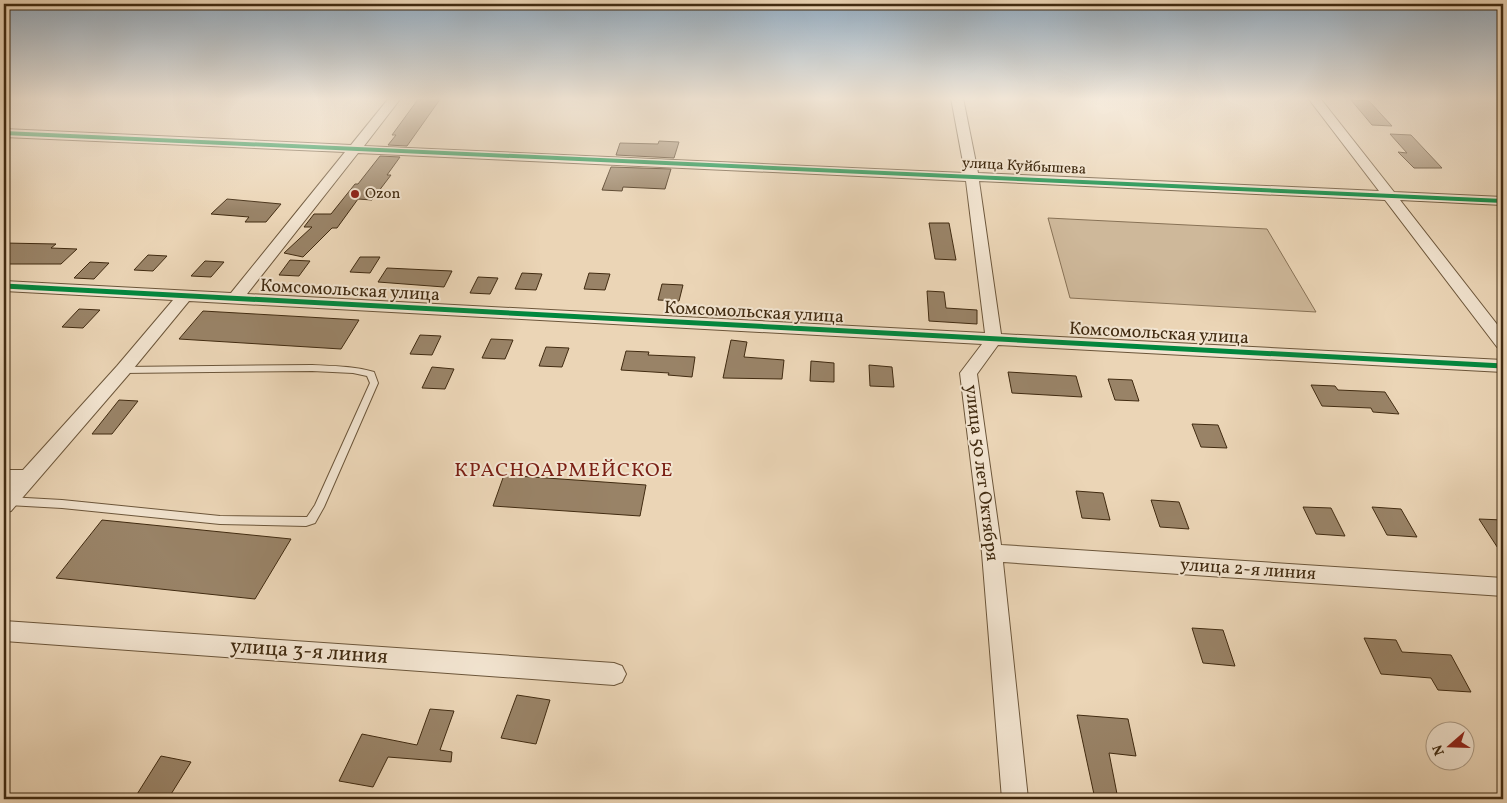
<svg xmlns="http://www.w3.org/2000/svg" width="1507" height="803" viewBox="0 0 1507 803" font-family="Vollkorn,serif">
  <rect width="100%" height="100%" fill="#ebd5b6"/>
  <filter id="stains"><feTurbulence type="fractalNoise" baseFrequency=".004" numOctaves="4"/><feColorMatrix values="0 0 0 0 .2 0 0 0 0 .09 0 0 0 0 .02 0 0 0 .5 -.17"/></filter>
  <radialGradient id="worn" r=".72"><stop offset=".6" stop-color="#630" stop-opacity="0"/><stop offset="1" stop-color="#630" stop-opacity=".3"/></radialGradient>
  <path fill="#ceb89a" stroke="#887256" d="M1048,218L1267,229L1316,312L1070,298Z"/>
  <g fill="#998367" stroke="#412b11">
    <path d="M419,98H441L407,146L388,145L396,135H392Z"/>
    <path d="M1351,100L1369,101L1392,126L1372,125Z"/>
    <path d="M1390,134L1411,135L1442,168H1414L1398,152L1407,153Z"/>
    <path d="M659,141L679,142L674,158L616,155L620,143L658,144Z"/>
    <path d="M380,156L400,157L387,175H391L372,200L358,199L337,228H332L303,257L284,253L312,227H304L314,214H331L355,184H358Z"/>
    <path d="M611,167L671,169L665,189L623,187L622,191L602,190Z"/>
    <path d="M227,199L281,204L266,222H245L249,217L211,214Z"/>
    <path d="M929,223H949L956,260L935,259Z"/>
    <path d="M4,243L56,244L51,248L77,249L61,264H4Z"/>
    <path d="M148,255L167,256L153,271L134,270Z"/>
    <path d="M360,257H380L370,273L350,272Z"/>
    <path d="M290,260L310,261L299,276L279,275Z"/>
    <path d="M205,261L224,262L211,277L191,276Z"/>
    <path d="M90,262L109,263L94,279L74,278Z"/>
    <path d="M387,268L429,270L452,271L444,287L378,282Z"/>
    <path d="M522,273L542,274L536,290L515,289Z"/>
    <path d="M589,273L610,274L605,290L584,289Z"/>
    <path d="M478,277L498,278L490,294L470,293Z"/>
    <path d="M662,284L683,285L679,301L658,300Z"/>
    <path d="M927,291L944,292L946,308L977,310V324L929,321Z"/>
    <path d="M79,309L100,310L83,328L62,327Z"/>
    <path d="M203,311L359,320L341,349L179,339Z"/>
    <path d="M420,335L441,336L432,355L410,354Z"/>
    <path d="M491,339L513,340L505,359L482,358Z"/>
    <path d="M731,340L747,342L744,357L784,360L782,379L723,378Z"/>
    <path d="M546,347L569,348L562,367L539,366Z"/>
    <path d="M626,351L649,352L648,355L695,357L692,377L668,375L669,373L621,370Z"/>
    <path d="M811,361L834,363V382L810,381Z"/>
    <path d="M869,365L892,367L894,387L870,386Z"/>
    <path d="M432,367L454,369L445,389L422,388Z"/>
    <path d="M1008,372L1076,376L1082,397L1012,393Z"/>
    <path d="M1108,379L1132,380L1139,401L1115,400Z"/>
    <path d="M1311,385L1335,386L1338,390L1385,392L1399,414L1373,412L1371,408L1322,406Z"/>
    <path d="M119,400L138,401L112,434H92Z"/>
    <path d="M1192,424L1218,425L1227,448L1201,447Z"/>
    <path d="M504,475L646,485L640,516L493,506Z"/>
    <path d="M1076,491L1103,493L1110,520L1082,518Z"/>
    <path d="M1151,500L1179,502L1189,529L1160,527Z"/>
    <path d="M1303,507L1331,508L1345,536L1316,534Z"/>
    <path d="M1372,507L1401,509L1417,537L1387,535Z"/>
    <path d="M1479,519L1503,520V556Z"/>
    <path d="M102,520L291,539L255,599L56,578Z"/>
    <path d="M1192,628L1223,630L1235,666L1203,663Z"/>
    <path d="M1364,638L1396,640L1402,652L1451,655L1471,692L1438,690L1431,678L1381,674Z"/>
    <path d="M517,695L550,700L536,744L501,738Z"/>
    <path d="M430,709L454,711L440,750L452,752L451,762L388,757L373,787L339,781L362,734L417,745Z"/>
    <path d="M1077,715L1128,719L1136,756L1109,753L1118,799H1095Z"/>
    <path d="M161,756L191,762L168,799H134Z"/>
  </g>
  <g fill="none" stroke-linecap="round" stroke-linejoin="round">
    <g stroke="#6c563a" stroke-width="2">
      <path id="service" d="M312,365C333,366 354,366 374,372L378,383L324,507L315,523L306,526L220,524L62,508L8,505L4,502L5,498L8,497L62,500L220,516L307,517L315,505L370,383L367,376L353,373L312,371L123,373L119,370L123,367Z"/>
    </g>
    <g stroke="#6c563a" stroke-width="2">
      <g id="minor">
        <path d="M389,98H401L364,146L965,173L951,98H963L978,173L1379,191L1308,98H1320L1394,192L1503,197V205L1400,200L1503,332V348L1497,347L1385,200L979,181L1001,334L1503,360V372L998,345L977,374L1001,545L1503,578V596L1003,562L1028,799H1002L982,553L960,373L982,344L189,301L129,374L11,511L4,513V492L10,485L4,484V470H23L117,366L173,300L4,291V281L231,293L345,152L4,137V129L351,145ZM358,153L966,181L985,333L247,294Z"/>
        <path d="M4,621L614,663L622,666L626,674L622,682L614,685L4,641Z"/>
      </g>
    </g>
    <use href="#service" fill="#f2e4d0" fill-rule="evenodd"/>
    <use href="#minor" fill="#f2e4d0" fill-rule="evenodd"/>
    <g stroke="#f2e4d0" stroke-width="6">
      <path id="cycleway-far1" d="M4,133L1503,201"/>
    </g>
    <g stroke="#f2e4d0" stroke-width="8">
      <path id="cycleway" d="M4,286L1503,366"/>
    </g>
    <use href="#cycleway-far1" stroke="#00873e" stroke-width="4"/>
    <use href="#cycleway" stroke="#00873e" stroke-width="5"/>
  </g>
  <linearGradient id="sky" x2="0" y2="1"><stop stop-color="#92aabe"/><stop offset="0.47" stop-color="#f6ecde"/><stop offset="1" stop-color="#f6ecde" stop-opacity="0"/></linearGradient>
  <rect width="1507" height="210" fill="url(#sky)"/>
  <circle fill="#8f2418" stroke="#f2e4d0" stroke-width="2" cx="355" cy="194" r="5"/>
  <g text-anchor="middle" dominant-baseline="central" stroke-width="4" stroke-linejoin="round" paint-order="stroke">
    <g font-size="15" fill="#412b11" stroke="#f2e4d0">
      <text transform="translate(1024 167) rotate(3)">улица Куйбышева</text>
    </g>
    <g font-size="15" fill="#412b11" stroke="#f2e4d0" text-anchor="start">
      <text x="365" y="194">Ozon</text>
    </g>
    <g font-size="18" fill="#412b11" stroke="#f2e4d0">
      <text transform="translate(350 291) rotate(3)">Комсомольская улица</text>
      <text transform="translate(754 313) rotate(3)">Комсомольская улица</text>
      <text transform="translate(1159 334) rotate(3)">Комсомольская улица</text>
      <text transform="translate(981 473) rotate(83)">улица 50 лет Октября</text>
      <text transform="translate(1248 570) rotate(4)">улица 2-я линия</text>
    </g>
    <g font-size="20" letter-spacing="1" fill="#7a1f14" stroke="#f2e4d0">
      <text x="564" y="471">КРАСНОАРМЕЙСКОЕ</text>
    </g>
    <g font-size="21" fill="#412b11" stroke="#f2e4d0">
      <text transform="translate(309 652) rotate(4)">улица 3-я линия</text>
    </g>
  </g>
  <rect width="1507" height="803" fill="none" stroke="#ebd5b6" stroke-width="20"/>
  <rect x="5" y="5" width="1497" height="793" fill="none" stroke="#412b11" stroke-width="2.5"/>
  <rect x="10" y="10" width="1487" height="783" fill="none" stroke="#412b11"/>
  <g transform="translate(1450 746) rotate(250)"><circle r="24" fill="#f2e4d0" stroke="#ab9a84"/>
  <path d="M0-4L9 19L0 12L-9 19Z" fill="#8f2418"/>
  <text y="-8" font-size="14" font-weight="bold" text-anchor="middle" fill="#412b11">N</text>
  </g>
  <rect width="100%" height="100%" filter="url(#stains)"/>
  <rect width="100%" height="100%" fill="url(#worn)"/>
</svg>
